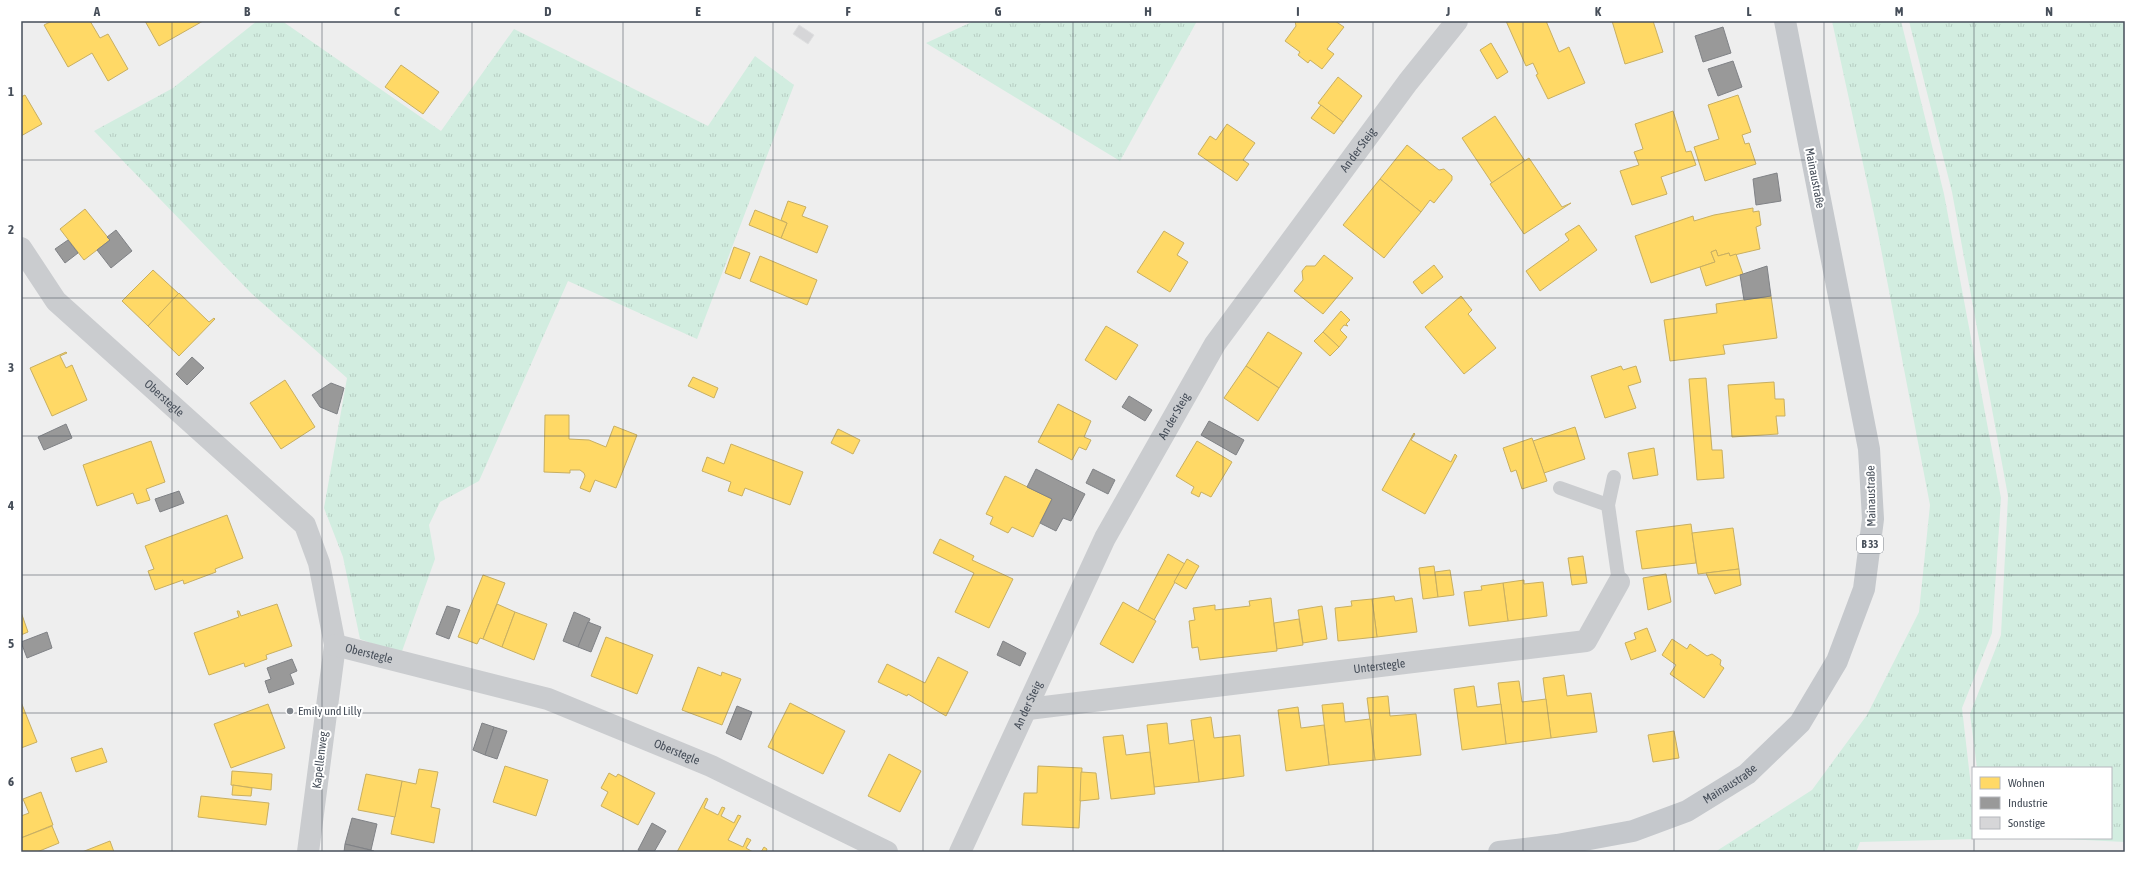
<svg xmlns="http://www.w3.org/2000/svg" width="2146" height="873" viewBox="0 0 2146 873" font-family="'Asap Condensed',sans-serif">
  <defs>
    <pattern id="grass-tufts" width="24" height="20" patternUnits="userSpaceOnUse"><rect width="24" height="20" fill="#d2ede0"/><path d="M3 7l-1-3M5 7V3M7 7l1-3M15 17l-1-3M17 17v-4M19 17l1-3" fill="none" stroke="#b6cdc2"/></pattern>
  </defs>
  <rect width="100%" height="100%" fill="#eee"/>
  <g fill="url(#grass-tufts)">
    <path d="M257,21H282L441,131L514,29L708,126L755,56L794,85L697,339L568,281L479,481L440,502L429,525L435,559L401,654L360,639L343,557L324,508L347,378L252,294L94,131L173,88Z"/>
    <path d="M974,21H1197L1120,161L926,43Z"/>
    <path d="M1832,21H1901L1944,194L2001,498L1992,633L1962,708L1973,804V838L1977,839L1860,842L1856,852H1715L1812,790L1867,715L1919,612L1930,505L1877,228Z"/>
    <path d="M1909,21H2125V842L2045,838H2111V768H1977L1970,714L2001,635L2008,496L1952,192Z"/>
  </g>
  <g fill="#ffd966" stroke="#c8af62">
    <path d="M52,21H90L100,38L108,34L128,69L108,81L92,53L68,67L44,25Z"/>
    <path d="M145,21H203L159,46Z"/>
    <path d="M1295,21H1335L1344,27L1327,49L1334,54L1322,69L1310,60L1308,63L1298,55L1300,52L1285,41L1296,26Z"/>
    <path d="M1506,21H1546L1559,52L1569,47L1585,83L1548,99L1536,75L1538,74L1533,63L1526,66Z"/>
    <path d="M1612,21H1653L1663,52L1625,64Z"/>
    <path d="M1491,43L1508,72L1497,79L1480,50Z"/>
    <path d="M401,65L439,92L423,114L385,87Z"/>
    <path d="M1338,77L1362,96L1343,122L1318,103Z"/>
    <path d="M25,95L42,124L21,136V97Z"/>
    <path d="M1738,95L1751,132L1742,135L1745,144L1749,143L1756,164L1705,181L1694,147L1719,139L1708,105Z"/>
    <path d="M1321,105L1343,122L1334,134L1311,118Z"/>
    <path d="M1673,111L1686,152L1691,151L1696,165L1661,177L1667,194L1632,205L1620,171L1639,165L1634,152L1643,149L1635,124Z"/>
    <path d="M1495,116L1525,161L1492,183L1462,138Z"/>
    <path d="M1227,124L1255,143L1243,160L1249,164L1237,181L1198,154L1210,136L1216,140Z"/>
    <path d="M1407,145L1439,170L1444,169L1452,176V180L1434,203L1430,200L1421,212L1380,179Z"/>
    <path d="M1529,158L1562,207L1571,203L1524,234L1490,184Z"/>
    <path d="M1380,179L1421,212L1384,258L1343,225Z"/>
    <path d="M788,201L806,207L802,216L828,226L817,253L781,238L787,223L781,220Z"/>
    <path d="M1753,208V212L1759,211L1761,225L1756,227L1760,249L1730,256L1729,253L1718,256L1716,250L1711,252L1715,262L1651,283L1635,236L1693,216L1694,221L1714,215Z"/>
    <path d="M85,209L110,240L84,260L60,229Z"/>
    <path d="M755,210L787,223L781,238L749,225Z"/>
    <path d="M1579,225L1597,250L1540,291L1526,271L1569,240L1565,234Z"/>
    <path d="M1164,231L1184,243L1177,255L1188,262L1170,292L1137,272Z"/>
    <path d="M734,247L750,253L740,279L725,273Z"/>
    <path d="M1716,250L1718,256L1729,253L1730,256L1736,254L1743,274L1706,286L1700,267L1715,262L1711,252Z"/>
    <path d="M1324,255L1353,278L1323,314L1294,291L1303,280L1302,271L1306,266H1315Z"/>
    <path d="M760,256L817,280L807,305L750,281Z"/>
    <path d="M1434,265L1443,277L1422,294L1413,282Z"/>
    <path d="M153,270L179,294L148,326L122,301Z"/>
    <path d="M179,293L209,322L214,318L215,319L179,356L148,326Z"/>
    <path d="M1461,296L1472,310L1468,314L1496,348L1464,374L1425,327Z"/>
    <path d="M1771,296L1777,338L1723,345L1725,354L1670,361L1664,320L1717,313L1716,304Z"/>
    <path d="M1341,311L1350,320L1346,324L1348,326L1344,325L1340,330L1347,337L1339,347L1323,332Z"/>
    <path d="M1106,326L1138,345L1116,380L1085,360Z"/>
    <path d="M1268,332L1302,353L1279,388L1246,366Z"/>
    <path d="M1323,332L1339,347L1330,356L1314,341Z"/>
    <path d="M66,352L67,353L60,356L66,368L72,365L87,400L52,416L30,368Z"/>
    <path d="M1246,366L1279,388L1258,421L1224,398Z"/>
    <path d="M1621,366L1623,370L1636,366L1641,382L1628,386L1636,408L1605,418L1591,376Z"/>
    <path d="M693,377L718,388L714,398L688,386Z"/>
    <path d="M1706,378L1712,450H1722L1724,478L1697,480L1689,379Z"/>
    <path d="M285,380L315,427L281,449L250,403Z"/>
    <path d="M1774,382L1775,399H1784L1785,416H1776L1778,434L1732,437L1728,385Z"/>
    <path d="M1058,404L1091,421L1084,437L1091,440L1086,450L1079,447L1072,460L1038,442Z"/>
    <path d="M545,415H569V439L589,440L606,447L614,426L637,435L616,488L595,480L590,492L580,488L585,476L584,473L580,470H570V473L544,472Z"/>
    <path d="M1575,427L1585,459L1544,473L1533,441Z"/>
    <path d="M838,429L860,440L853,454L831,443Z"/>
    <path d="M1414,433L1415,434L1411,440L1451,462L1455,454L1457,456L1425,514L1382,490Z"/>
    <path d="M1532,438L1547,481L1522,489L1516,470L1511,472L1503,448Z"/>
    <path d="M151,441L165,482L146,489L150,500L137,504L133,493L97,506L83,465Z"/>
    <path d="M1197,441L1232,462L1211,497L1201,492L1199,497L1191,493L1194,487L1176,476Z"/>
    <path d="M731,444L803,472L790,505L745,488L742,496L728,491L731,482L702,471L707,457L724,464Z"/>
    <path d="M1654,448L1658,475L1633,479L1628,453Z"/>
    <path d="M1005,476L1052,499L1033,537L1012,527L1008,533L990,524L993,517L986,514Z"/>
    <path d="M227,515L243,558L215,569L216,572L184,584L183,580L155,590L148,571L154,569L145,546Z"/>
    <path d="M1691,524L1696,563L1642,569L1636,531Z"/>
    <path d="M1733,528L1739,569L1698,574L1692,533Z"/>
    <path d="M940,539L974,556L972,560L1013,579L989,628L955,612L974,573L933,553Z"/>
    <path d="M1168,554L1185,564L1154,620L1138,611Z"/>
    <path d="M1583,556L1587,583L1572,585L1568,558Z"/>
    <path d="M1187,559L1199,566L1186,589L1174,582Z"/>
    <path d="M1434,566L1438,597L1423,599L1419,568Z"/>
    <path d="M1739,569L1741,585L1715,594L1706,573Z"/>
    <path d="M1450,570L1454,595L1438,597L1435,572Z"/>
    <path d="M1666,574L1671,602L1648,610L1643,578Z"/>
    <path d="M483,575L505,583L483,639L480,638L477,644L458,637Z"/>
    <path d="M1524,580V584L1543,582L1547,616L1508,621L1503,583Z"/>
    <path d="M1503,583L1508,621L1469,626L1464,592L1482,590L1481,586Z"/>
    <path d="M1394,596L1395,601L1412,598L1417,632L1377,637L1372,599Z"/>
    <path d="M1271,598L1277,651L1200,660L1198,647L1192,648L1189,621L1195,620L1193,608L1215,605V610L1250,606L1249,601Z"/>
    <path d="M1372,599L1377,637L1338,641L1335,608L1352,606L1351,601Z"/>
    <path d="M1123,602L1156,621L1133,663L1100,644Z"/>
    <path d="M277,604L292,646L266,655L267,659L245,667L244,663L209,675L194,633L239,617L237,611H239L241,616Z"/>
    <path d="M497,604L515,612L502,647L483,639Z"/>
    <path d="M1322,606L1327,639L1303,643L1298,610Z"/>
    <path d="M21,612L28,632L21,635Z"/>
    <path d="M515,612L547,624L534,660L502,647Z"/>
    <path d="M1299,619L1303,645L1277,649L1274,623Z"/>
    <path d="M1647,628L1656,651L1631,660L1625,643L1636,639L1634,633Z"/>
    <path d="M606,637L653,655L637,694L591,676Z"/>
    <path d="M1672,639L1687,649L1690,644L1707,656L1712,654L1721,660L1720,665L1724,668L1704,698L1670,674L1676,665L1662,655Z"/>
    <path d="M938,657L968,672L946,716L908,694L907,696L878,682L887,664L925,683Z"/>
    <path d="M698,667L721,676L722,672L741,679L722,725L682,710Z"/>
    <path d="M1564,675L1567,696L1591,693L1597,732L1551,738L1543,678Z"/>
    <path d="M1519,681L1522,702L1546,699L1551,738L1506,744L1498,683Z"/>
    <path d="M1474,686L1477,707L1501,704L1506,744L1462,750L1454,689Z"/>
    <path d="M1388,696L1390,716L1416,714L1421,755L1375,760L1367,698Z"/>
    <path d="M21,702L37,742L21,748Z"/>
    <path d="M790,703L845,731L823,774L768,747Z"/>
    <path d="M1343,703L1345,722L1370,719L1375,760L1329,765L1322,705Z"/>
    <path d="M268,704L285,748L231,768L214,724Z"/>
    <path d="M1298,707L1301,728L1324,725L1329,765L1286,771L1278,710Z"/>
    <path d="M1211,717L1214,738L1240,735L1244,776L1199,782L1191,720Z"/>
    <path d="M1167,723L1169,744L1194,740L1199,782L1154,787L1147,725Z"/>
    <path d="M1674,731L1679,758L1653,762L1648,735Z"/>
    <path d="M1123,735L1126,755L1150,752L1155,794L1111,799L1103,737Z"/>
    <path d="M102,748L107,762L76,772L71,758Z"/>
    <path d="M889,754L921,771L900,812L868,796Z"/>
    <path d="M505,766L548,780L536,816L493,802Z"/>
    <path d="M1038,766L1082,768L1079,828L1022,825L1024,793H1037Z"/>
    <path d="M419,769L438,772L431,807L440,809L434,843L391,834L402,781L416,784Z"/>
    <path d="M232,771L272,774L271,790L231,785Z"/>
    <path d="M1081,772L1096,773L1099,799L1080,801Z"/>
    <path d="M609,773L616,777L618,774L655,793L638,825L601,806L608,792L601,788Z"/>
    <path d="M366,774L402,781L395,817L358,810Z"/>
    <path d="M233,785L252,788L251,796L232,795Z"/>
    <path d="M41,792L53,825L21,838V816L29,813L23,799Z"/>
    <path d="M201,796L269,803L266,825L198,817Z"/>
    <path d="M706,798L708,799L704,808L718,815L722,807L725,808L721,816L734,823L738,815L741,816L728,840L743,847L747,838L751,840L746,848L753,852H677Z"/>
    <path d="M52,826L59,843L37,852H21V838Z"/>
    <path d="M110,841L114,852H82Z"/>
    <path d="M764,847L767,849L766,852H761Z"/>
  </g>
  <g fill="#999" stroke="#808286">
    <path d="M1723,27L1731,53L1703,62L1695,36Z"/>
    <path d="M1733,61L1742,87L1718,96L1708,69Z"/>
    <path d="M1777,173L1781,201L1756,205L1753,179Z"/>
    <path d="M116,230L132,251L111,268L97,250L110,240L107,237Z"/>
    <path d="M68,240L78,253L65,263L55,249Z"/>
    <path d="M1767,266L1771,296L1744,300L1740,275Z"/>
    <path d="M192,357L204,368L187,385L176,374Z"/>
    <path d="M331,383L344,388L337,414L320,407L312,395Z"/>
    <path d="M1129,396L1152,410L1145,421L1122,407Z"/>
    <path d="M1209,421L1244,440L1236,455L1201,435Z"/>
    <path d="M66,424L72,438L44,450L38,437Z"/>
    <path d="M1036,469L1085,494L1071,521L1063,518L1056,531L1040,523L1052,499L1027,487Z"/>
    <path d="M1093,469L1115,480L1108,494L1086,483Z"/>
    <path d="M179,491L184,503L160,512L155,499Z"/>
    <path d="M447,606L460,610L449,639L436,634Z"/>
    <path d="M574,612L590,619L578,647L563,641Z"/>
    <path d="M588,622L601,627L591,652L578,647Z"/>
    <path d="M47,632L52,648L27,658L21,642Z"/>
    <path d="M1003,641L1026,653L1020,666L997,655Z"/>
    <path d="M292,659L297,671L290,674L294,684L269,693L265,681L271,679L267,668Z"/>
    <path d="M737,706L752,712L741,740L726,733Z"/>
    <path d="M482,723L494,727L485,755L473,750Z"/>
    <path d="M494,727L507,731L497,759L485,755Z"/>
    <path d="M352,818L377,824L371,850L345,844Z"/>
    <path d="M652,823L666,831L654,852H642L638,850Z"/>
    <path d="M345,844L374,851V852H344Z"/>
  </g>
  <path fill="#d6d6d8" stroke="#dfe0e1" d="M799,25L814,35L808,44L793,34Z"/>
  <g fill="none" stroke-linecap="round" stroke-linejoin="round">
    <g stroke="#cacccf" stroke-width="14">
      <path d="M1614,477L1608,505L1619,582"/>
      <path d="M1560,488L1608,505"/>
    </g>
    <g stroke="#cacccf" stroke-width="22">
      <path id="s1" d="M21,248L56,301L305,525L319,563L335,645L308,852"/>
      <path id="s2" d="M335,645L548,699L711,766L887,852"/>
      <path id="s3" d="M1028,709L1586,641L1619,582"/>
      <path id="s4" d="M960,852L1105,538L1215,344L1408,82L1457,21"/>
    </g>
    <path stroke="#c5c8cc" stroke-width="22" id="s5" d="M1499,852L1557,845L1633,831L1687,811L1747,774L1800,723L1837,661L1864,589L1873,519L1869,449L1785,21"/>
  </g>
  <path fill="none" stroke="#464e59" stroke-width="1" stroke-opacity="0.55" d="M172,21V852M322,21V852M472,21V852M623,21V852M773,21V852M923,21V852M1073,21V852M1223,21V852M1373,21V852M1523,21V852M1674,21V852M1824,21V852M1974,21V768M21,160H2125M21,298H2125M21,436H2125M21,575H2125M21,713H2125M1974,838V852"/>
  <circle fill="#81868d" stroke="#fff" stroke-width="1.5" cx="290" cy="711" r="4"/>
  <g text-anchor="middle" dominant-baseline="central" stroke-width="4" stroke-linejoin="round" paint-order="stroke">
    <rect fill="#fff" stroke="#7e838b" stroke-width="1" x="1857" y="535" width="26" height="18" rx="3"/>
    <g font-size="11" font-weight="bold" fill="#464e59">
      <text x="1870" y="544">B 33</text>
    </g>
    <g font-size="12" fill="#464e59" stroke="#fff">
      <text stroke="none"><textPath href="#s4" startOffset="810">An der Steig</textPath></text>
      <text transform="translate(1815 178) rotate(79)">Mainaustraße</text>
      <text stroke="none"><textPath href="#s1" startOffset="209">Oberstegle</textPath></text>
      <text stroke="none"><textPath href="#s4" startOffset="486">An der Steig</textPath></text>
      <text transform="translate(1871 496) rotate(-91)">Mainaustraße</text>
      <text stroke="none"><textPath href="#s2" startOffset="35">Oberstegle</textPath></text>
      <text stroke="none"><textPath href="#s3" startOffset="354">Unterstegle</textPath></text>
      <text stroke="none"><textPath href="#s4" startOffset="162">An der Steig</textPath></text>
      <text stroke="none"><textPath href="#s2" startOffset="359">Oberstegle</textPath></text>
      <text transform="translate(320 760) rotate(-83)">Kapellenweg</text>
      <text stroke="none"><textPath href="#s5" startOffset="244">Mainaustraße</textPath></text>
    </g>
    <g font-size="12" fill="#464e59" stroke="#fff" text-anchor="start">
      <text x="298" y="711">Emily und Lilly</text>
    </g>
  </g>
  <rect width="2146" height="873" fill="none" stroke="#ffffff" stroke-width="44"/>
  <rect x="1972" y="767" width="140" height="72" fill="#ffffff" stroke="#b5b8bd"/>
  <rect x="1980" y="777" width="20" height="12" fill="#ffd966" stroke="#b5b8bd"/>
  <text x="2008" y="787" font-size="12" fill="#464e59">Wohnen</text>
  <rect x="1980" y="797" width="20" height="12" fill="#999999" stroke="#b5b8bd"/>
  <text x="2008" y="807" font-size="12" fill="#464e59">Industrie</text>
  <rect x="1980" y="817" width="20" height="12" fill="#d6d6d8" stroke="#b5b8bd"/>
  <text x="2008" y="827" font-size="12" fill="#464e59">Sonstige</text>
  <rect x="22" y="22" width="2102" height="829" fill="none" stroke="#464e59" stroke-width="1.5"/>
  <g font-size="13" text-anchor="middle" font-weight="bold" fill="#464e59">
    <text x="97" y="16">A</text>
    <text x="247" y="16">B</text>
    <text x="397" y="16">C</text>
    <text x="548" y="16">D</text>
    <text x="698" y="16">E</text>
    <text x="848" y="16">F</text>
    <text x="998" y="16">G</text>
    <text x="1148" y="16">H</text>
    <text x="1298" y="16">I</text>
    <text x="1448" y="16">J</text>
    <text x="1598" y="16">K</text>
    <text x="1749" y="16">L</text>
    <text x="1899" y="16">M</text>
    <text x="2049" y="16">N</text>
    <text x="11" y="96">1</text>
    <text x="11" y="234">2</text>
    <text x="11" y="372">3</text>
    <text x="11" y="510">4</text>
    <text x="11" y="648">5</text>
    <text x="11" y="786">6</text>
  </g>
</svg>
